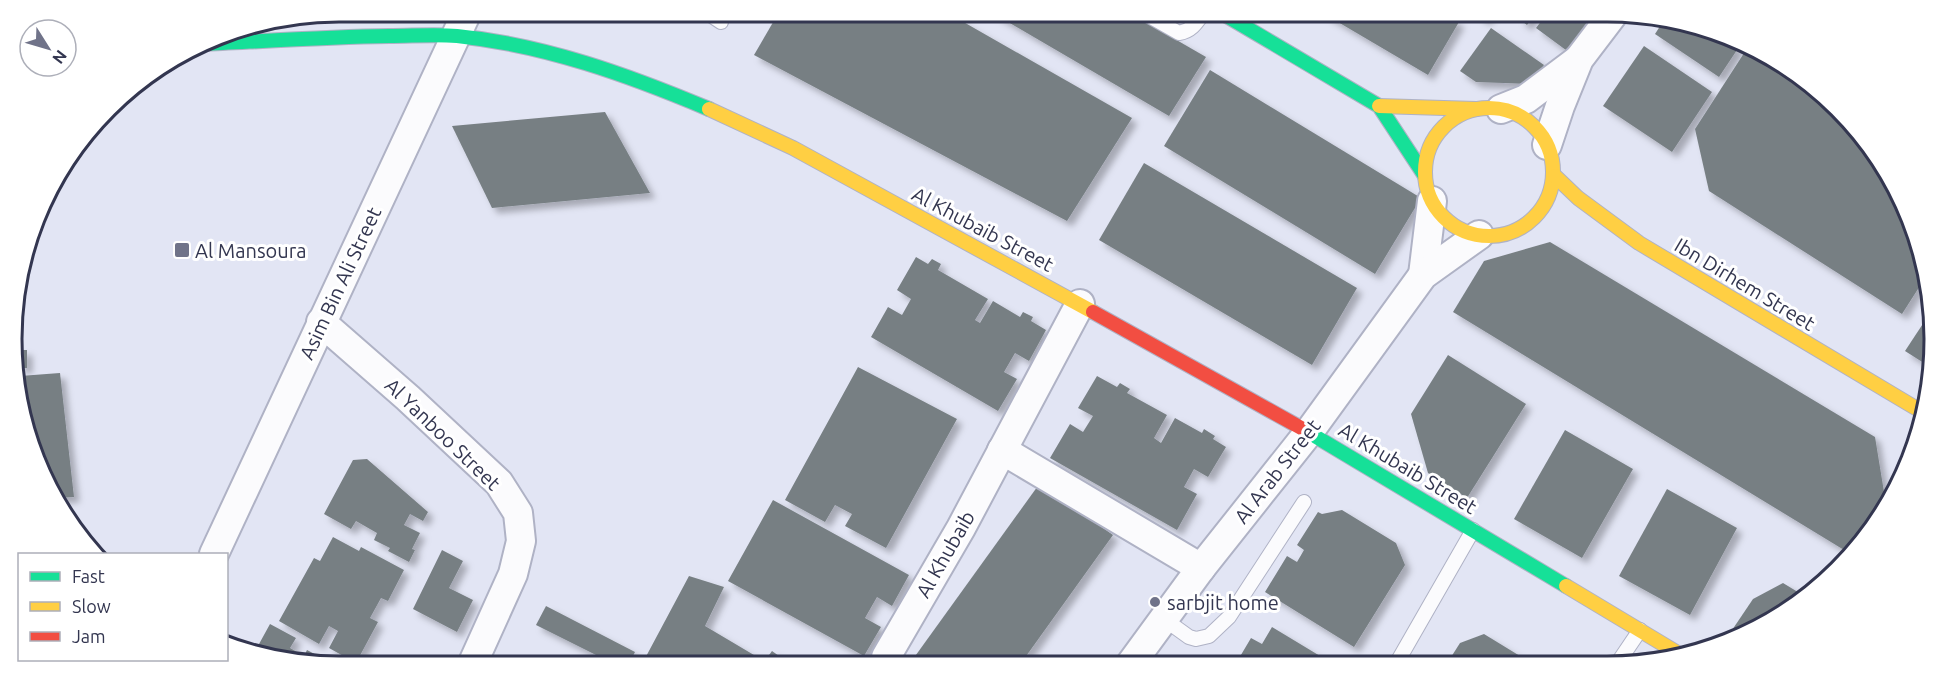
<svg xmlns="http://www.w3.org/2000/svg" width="1946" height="679" viewBox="0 0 1946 679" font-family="Ubuntu,sans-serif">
  <defs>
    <filter id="shadow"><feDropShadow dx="5.5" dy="5.5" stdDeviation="3" flood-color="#0004"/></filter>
  </defs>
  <rect width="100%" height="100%" fill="#e2e5f4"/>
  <g fill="#777f83" filter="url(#shadow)">
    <path d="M779,12H946L1132,118L1067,221L754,55Z"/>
    <path d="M991,12H1128L1206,57L1169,116Z"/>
    <path d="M1321,12H1441L1459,22L1428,75Z"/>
    <path d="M1474,12H1491L1485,20Z"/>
    <path d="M1520,12H1607L1574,56L1536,28L1542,20L1535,15L1527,25L1519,19L1523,14Z"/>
    <path d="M1664,20L1691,23L1739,47L1719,77L1655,34Z"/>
    <path d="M1491,28L1544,65L1531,84L1476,82L1460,71Z"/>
    <path d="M1644,46L1712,92L1672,152L1603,106Z"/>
    <path d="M1746,50L1806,79L1890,175L1925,278L1902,314L1709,191L1695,129Z"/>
    <path d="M1210,70L1421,198L1375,274L1164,146Z"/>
    <path d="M605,112L650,193L492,208L452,126Z"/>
    <path d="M1144,163L1357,288L1312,365L1099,240Z"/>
    <path d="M1550,242L1875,437L1886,504L1874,523L1849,553L1453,312L1484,261Z"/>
    <path d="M916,257L928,264L932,259L941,264L938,270L988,299L975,320L980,323L993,301L1020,317L1023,312L1033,317L1031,321L1046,330L1029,361L1015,353L1004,372L1017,379L998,411L871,337L888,307L902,315L911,299L897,290Z"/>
    <path d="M1930,313L1927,365L1905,351Z"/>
    <path d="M18,350H27V368H19Z"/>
    <path d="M1448,355L1526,404L1467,498L1428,473L1411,414Z"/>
    <path d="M858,367L957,419L886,548L845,526L852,514L835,505L825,522L785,500Z"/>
    <path d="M60,373L74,497L57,498L23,424L20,376Z"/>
    <path d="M1097,376L1117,387L1120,383L1130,389L1127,393L1167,415L1154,438L1161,443L1175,418L1202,433L1204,429L1215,436L1213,439L1226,447L1208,477L1194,469L1184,487L1197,494L1177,530L1050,458L1070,424L1083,432L1093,416L1078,408Z"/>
    <path d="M1565,430L1633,469L1582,558L1514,519Z"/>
    <path d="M367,459L428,512L423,521L410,514L404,525L420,533L412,549L415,550L409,562L388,551L390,548L374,540L377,533L356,521L351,529L324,514L353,460Z"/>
    <path d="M1040,483L1113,535L1019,666H908Z"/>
    <path d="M1667,489L1737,528L1690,615L1619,576Z"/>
    <path d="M773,500L909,575L892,606L877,597L865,618L881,627L864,656L728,581Z"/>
    <path d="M1342,510L1396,543L1405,565L1354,647L1265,592L1287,556L1297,562L1304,550L1297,545L1318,512L1322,514Z"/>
    <path d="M333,537L359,551L361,547L404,570L388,601L381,598L370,618L378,622L356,663L329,648L338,631L329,626L319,644L279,621L314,558L320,561Z"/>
    <path d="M442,550L463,561L449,588L473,600L457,632L413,609Z"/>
    <path d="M689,576L724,587L705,626L759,658L754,666H646L642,664Z"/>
    <path d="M1783,583L1806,597L1751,633L1724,642L1753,599Z"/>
    <path d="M546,606L635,652L628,666H618L536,625Z"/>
    <path d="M270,624L296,638L290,648L304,656L307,650L330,662L328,665L253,655Z"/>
    <path d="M1272,627L1330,662L1328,665H1235L1251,638L1262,644Z"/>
    <path d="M1484,634L1533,664L1446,665L1460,643Z"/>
    <path d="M772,651L793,666H761Z"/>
    <path d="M584,659L599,666H580Z"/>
  </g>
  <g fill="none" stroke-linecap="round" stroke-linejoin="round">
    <g stroke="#afb2c5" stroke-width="16">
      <g id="lane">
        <path d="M706,12L721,22"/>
        <path d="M1142,12L1179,33C1192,31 1197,22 1204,12"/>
        <path d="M1164,619L1189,637L1196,639L1209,636L1229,617L1304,502"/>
        <path d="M1399,659L1473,530"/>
        <path d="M1617,664L1640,630"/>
      </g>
    </g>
    <g stroke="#afb2c5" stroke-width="32">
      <g id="street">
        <path d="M1501,109L1526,99L1578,60"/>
        <path d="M1547,145L1560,106L1579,59L1614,13"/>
        <path d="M1423,275L1432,201"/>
        <path d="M321,322L408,398L499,483L518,513L521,541L513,574L471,667"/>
        <path d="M1002,450L1201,568"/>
        <path d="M214,554L467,12"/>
        <path d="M886,657L961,528L1080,304"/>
        <path d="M1130,665L1201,568L1309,432L1423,275L1479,235"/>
      </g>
    </g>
    <g stroke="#afb2c5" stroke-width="16">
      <g id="fast">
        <path d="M1220,12L1379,106L1425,176"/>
        <path d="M203,44C265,41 327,37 389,36C412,36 435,34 457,36C545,45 628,75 709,109"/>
        <path d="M1303,429L1566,586"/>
      </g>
    </g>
    <g stroke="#afb2c5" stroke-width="16">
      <g id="slow">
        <path d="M1379,106L1476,109"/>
        <circle cx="1489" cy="172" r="64"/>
        <path d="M709,109L793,148L1093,312"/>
        <path d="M1555,176L1578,198L1639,243L1924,413"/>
        <path d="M1566,586L1681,655"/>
      </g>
    </g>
    <g stroke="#afb2c5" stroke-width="16">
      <path id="jam" d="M1093,312L1303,429"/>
    </g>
    <use href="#lane" stroke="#fbfbfd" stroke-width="14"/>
    <use href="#street" stroke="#fbfbfd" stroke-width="28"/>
    <use href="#fast" stroke="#16e098" stroke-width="14"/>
    <use href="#slow" stroke="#ffcf43" stroke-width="14"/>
    <use href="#jam" stroke="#f24e42" stroke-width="14"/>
  </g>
  <g fill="#707389" stroke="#fff" stroke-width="2">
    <rect x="174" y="242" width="16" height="16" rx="3"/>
    <circle cx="1155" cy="602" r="6"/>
  </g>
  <g text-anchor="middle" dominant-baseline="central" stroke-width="6" stroke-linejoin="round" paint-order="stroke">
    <g font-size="20" fill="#333650" stroke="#fff">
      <text transform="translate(983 229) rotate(28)">Al Khubaib Street</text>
      <text transform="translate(340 283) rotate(-65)">Asim Bin Ali Street</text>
      <text transform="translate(1745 284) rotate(31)">Ibn Dirhem Street</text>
      <text transform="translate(443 434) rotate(44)">Al Yanboo Street</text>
      <text transform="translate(1408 468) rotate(31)">Al Khubaib Street</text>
      <text transform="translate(1277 471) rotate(-52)">Al Arab Street</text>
      <text transform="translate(945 554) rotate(-60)">Al Khubaib</text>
    </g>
    <g font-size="20" fill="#333650" stroke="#fff" text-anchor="start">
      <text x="195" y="250">Al Mansoura</text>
      <text x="1167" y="602">sarbjit home</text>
    </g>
  </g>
  <path d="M0 0H1946V679H0ZM339 22H1607A317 317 0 0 1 1924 339V339A317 317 0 0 1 1607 656H339A317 317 0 0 1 22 339V339A317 317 0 0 1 339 22Z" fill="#fff" fill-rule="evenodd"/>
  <path fill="none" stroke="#333650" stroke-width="3" d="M339 22H1607A317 317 0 0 1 1924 339V339A317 317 0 0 1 1607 656H339A317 317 0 0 1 22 339V339A317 317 0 0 1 339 22Z"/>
  <rect x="18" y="553" width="210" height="108" fill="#ffffff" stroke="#adafb9" stroke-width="1.5"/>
  <rect x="30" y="572" width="30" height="9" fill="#16e098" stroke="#adafb9" stroke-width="1.5"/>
  <text x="72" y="583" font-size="18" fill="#333650">Fast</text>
  <rect x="30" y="602" width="30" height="9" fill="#ffcf43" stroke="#adafb9" stroke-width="1.5"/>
  <text x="72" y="613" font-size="18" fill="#333650">Slow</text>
  <rect x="30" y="632" width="30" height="9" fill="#f24e42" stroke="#adafb9" stroke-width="1.5"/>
  <text x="72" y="643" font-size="18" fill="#333650">Jam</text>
  <g transform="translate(48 48) rotate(127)"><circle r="28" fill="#ffffff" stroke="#adafb9" stroke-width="1.5"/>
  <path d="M0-4.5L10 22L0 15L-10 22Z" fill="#707389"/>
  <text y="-9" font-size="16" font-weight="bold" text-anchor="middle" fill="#333650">N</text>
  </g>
</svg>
